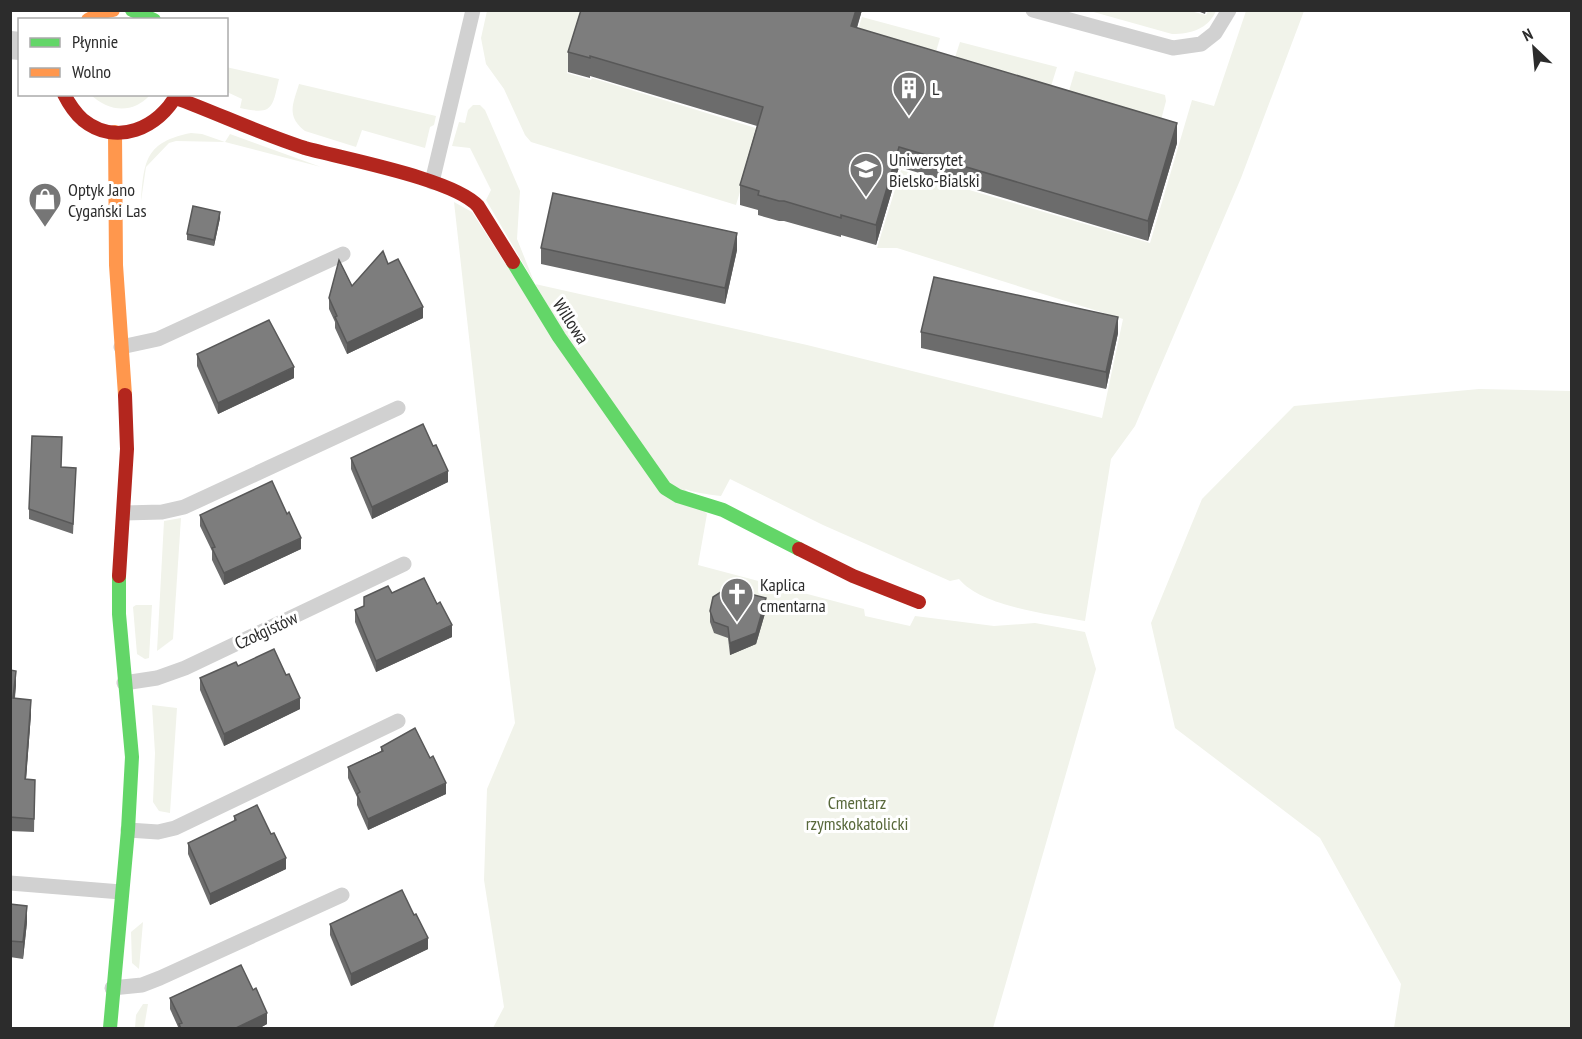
<svg xmlns="http://www.w3.org/2000/svg" width="1582" height="1039" viewBox="0 0 1582 1039" font-family="'PT Sans Narrow',sans-serif">
  <rect width="100%" height="100%" fill="#fff"/>
  <g fill="#f1f3ea">
    <path d="M487,11H585L567,73L591,80L592,78L759,129L736,205L531,142L525,135L504,89L486,64L481,38Z"/>
    <path d="M1190,11L1206,15L1208,11H1216C1208,29 1191,34 1172,34L1090,11Z"/>
    <path d="M1246,11H1304L1241,178L1135,426L1111,459L1085,621C1050,614 982,607 959,579L950,581L823,525L730,479L721,496C699,493 681,492 664,476L565,335L486,200L491,190L470,148L452,146L459,122L465,123L468,110L473,105H480L485,110L520,191L517,239L535,284L807,345L1102,418L1123,319L897,248H877L901,170L1150,243L1192,100L1214,106Z"/>
    <path d="M862,17L940,38L931,69L853,45Z"/>
    <path d="M960,42L1057,67L1046,102L950,73Z"/>
    <path d="M226,67L279,79C272,109 273,115 240,108L242,99L227,92Z"/>
    <path d="M1075,71L1165,95L1166,101L1157,135L1064,107Z"/>
    <path d="M299,84L436,116L434,125L430,127L425,148L362,130L356,147L305,131C286,116 293,104 299,84Z"/>
    <path d="M91,95H150C133,114 109,112 91,95Z"/>
    <path d="M191,133L202,134L225,142L230,134L321,167L225,142L176,141L169,143L146,167L141,201C144,160 146,142 191,133Z"/>
    <path d="M454,202L472,212L556,342L707,514L698,565L864,609L865,616L910,626L915,616L994,626L1035,623L1085,632L1096,669L993,1028H493L504,1007L484,880L487,789L515,723L483,463Z"/>
    <path d="M1479,389L1571,391V1028H1394L1401,984L1320,838L1175,728L1151,623L1202,499L1294,406Z"/>
    <path d="M181,518L173,639L157,651L164,521Z"/>
    <path d="M136,605H152L149,658L145,659L137,654L133,607Z"/>
    <path d="M152,705L177,708L170,813L159,811L153,802L155,753Z"/>
    <path d="M143,922L139,969L132,963L131,932Z"/>
    <path d="M143,1004H148L144,1028H135L136,1015Z"/>
  </g>
  <g fill="none" stroke-linecap="round" stroke-linejoin="round">
    <g stroke="#d1d1d1" stroke-width="15">
      <path d="M1033,10L1173,48L1201,44L1215,33L1229,10"/>
      <path d="M432,182L473,10"/>
      <path d="M121,347L158,339L343,254"/>
      <path d="M124,513L162,512L184,507L398,408"/>
      <path d="M124,683L157,678L185,668L404,564"/>
      <path d="M128,830L158,832L175,828L398,721"/>
      <path d="M10,883L121,892"/>
      <path d="M112,988L142,985L160,978L342,895"/>
    </g>
    <path stroke="#d1d1d1" stroke-width="28" d="M10,45L20,46"/>
    <g stroke="#63d668" stroke-width="14">
      <path d="M132,10L154,20"/>
      <path d="M513,262L559,337L665,488L678,496L723,510L799,549"/>
      <path d="M110,1028L128,830L132,757L119,614V576"/>
    </g>
    <g stroke="#ff974d" stroke-width="14">
      <path d="M88,20L103,12L113,10"/>
      <path d="M115,132L116,265L125,395"/>
    </g>
    <g stroke="#b3261e" stroke-width="14">
      <path d="M64,94C69,104 75,113 83,120C116,147 159,128 177,94"/>
      <path d="M176,98C219,114 261,134 305,148C344,159 454,179 478,206L513,262"/>
      <path d="M799,549L853,576L919,602"/>
      <path d="M119,576L127,449L125,395"/>
    </g>
  </g>
  <g fill="#6c6c6c">
    <path d="M581,10H862L857,28L1177,143L1148,241L899,167L876,245L841,235V237L784,221H779L758,215V210L740,205V185L757,126L590,76V78L568,72V52Z"/>
    <path d="M1195,10H1206L1205,14Z"/>
    <path d="M220,218L214,246L187,240V234Z"/>
    <path d="M541,248L737,250L725,304L541,264Z"/>
    <path d="M388,264L423,318L347,354L335,328V322L329,309V298L352,286Z"/>
    <path d="M921,332L1118,333L1106,389L921,348Z"/>
    <path d="M197,354L294,378L218,414L197,366Z"/>
    <path d="M351,458L448,482L372,519L351,469Z"/>
    <path d="M61,467L76,468L73,534L29,519V509Z"/>
    <path d="M200,515L301,549L224,585L212,560V551L200,526Z"/>
    <path d="M392,593L452,637L376,672L355,622V610Z"/>
    <path d="M766,610L756,644L730,655L728,638L714,633L710,622V611Z"/>
    <path d="M238,666L300,709L224,746L200,690V678Z"/>
    <path d="M10,670L16,685L15,698L31,714L26,779L35,780L34,832L10,831Z"/>
    <path d="M381,747L446,794L368,830L357,805V797L348,778V767L381,751Z"/>
    <path d="M234,816L286,869L210,905L188,854V843L234,822Z"/>
    <path d="M10,904L27,922L23,959L10,957Z"/>
    <path d="M414,915L428,949L351,986L330,935V924Z"/>
    <path d="M170,998L267,1024L258,1029H179L170,1009Z"/>
  </g>
  <g fill="#585858">
    <path d="M856,10H862L851,46V26Z"/>
    <path d="M1177,123V143L1148,241V221Z"/>
    <path d="M899,147V167L876,245V225Z"/>
    <path d="M220,212V218L214,246V240Z"/>
    <path d="M737,233V250L725,304V288Z"/>
    <path d="M423,307V318L347,354V343Z"/>
    <path d="M1118,317V333L1106,389V372Z"/>
    <path d="M294,367V378L218,414V403Z"/>
    <path d="M448,471V482L372,519V507Z"/>
    <path d="M301,538V549L224,585V573Z"/>
    <path d="M766,598V610L756,644L730,655V643Z"/>
    <path d="M452,625V637L376,672V661Z"/>
    <path d="M16,671V685L13,712V698Z"/>
    <path d="M300,698V709L224,746V734Z"/>
    <path d="M31,700V714L25,793V779Z"/>
    <path d="M446,783V794L368,830V819Z"/>
    <path d="M286,858V869L210,905V894Z"/>
    <path d="M27,906V922L23,959V942Z"/>
    <path d="M428,938V949L351,986V974Z"/>
    <path d="M267,1013V1024L258,1029H234Z"/>
  </g>
  <g fill="#7d7d7d" stroke="#585858" stroke-width="1.5">
    <path d="M581,10H856L851,26L1177,123L1148,221L899,147L876,225L841,215V218L784,201H779L758,195L759,191L740,185L763,107L590,56V58L568,52Z"/>
    <path d="M553,193L737,233L725,288L541,248Z"/>
    <path d="M193,206L220,212L214,240L187,234Z"/>
    <path d="M383,251L388,264L398,259L423,307L347,343L335,317L337,316L329,298L339,260L352,286Z"/>
    <path d="M934,277L1118,317L1106,372L921,332Z"/>
    <path d="M269,320L294,367L218,403L197,354Z"/>
    <path d="M423,424L433,446L436,445L448,471L372,507L351,458Z"/>
    <path d="M32,436L62,437L61,467L76,468L73,524L29,509Z"/>
    <path d="M272,481L287,514L289,512L301,538L224,573L212,548L215,547L200,515Z"/>
    <path d="M424,578L437,604L440,602L452,625L376,661L355,610L364,606V597L388,586L392,593Z"/>
    <path d="M727,588L766,598L756,633L730,643L728,627L714,622L710,611L713,597Z"/>
    <path d="M274,649L286,675L289,674L300,698L224,734L200,678L236,662L238,666Z"/>
    <path d="M10,670L16,671L13,698L31,700L25,779L35,780L34,819L10,817Z"/>
    <path d="M415,728L430,758L433,756L446,783L368,819L357,794L360,792L348,767L383,751L381,747Z"/>
    <path d="M257,805L271,834L274,833L286,858L210,894L188,843L236,820L234,816Z"/>
    <path d="M402,890L414,915L416,914L428,938L351,974L330,924Z"/>
    <path d="M10,904L27,906L23,942L10,941Z"/>
    <path d="M241,965L253,990L256,988L267,1013L234,1029H181L179,1024L182,1023L170,998Z"/>
  </g>
  <defs>
    <g id="building-pin" transform="scale(1.725)"><path d="M0 17L-7.5 6A9.5 9.5 0 1 1 7.5 6Z" fill="#767676" stroke="#fff"/><path d="M-4-6H4V6H1V3H-1V6H-4ZM-2.5-4.3h1.7v1.8h-1.7ZM.8-4.3h1.7v1.8H.8ZM-2.5-1h1.7V.8h-1.7ZM.8-1h1.7V.8H.8Z" fill="#fff"/></g>
    <g id="university-pin" transform="scale(1.725)"><path d="M0 17L-7.5 6A9.5 9.5 0 1 1 7.5 6Z" fill="#767676" stroke="#fff"/><path d="M0-5L7-2L0 1L-7-2ZM-4 1L0 2.5L4 1V4Q0 6-4 4Z" fill="#fff"/></g>
    <g id="shop-pin" transform="scale(1.725)"><path d="M0 17L-7.5 6A9.5 9.5 0 1 1 7.5 6Z" fill="#767676" stroke="#fff"/><path d="M-5-2.5h2.3a2.7 3.5 0 0 1 5.4 0H5L5.5 6h-11ZM-1.5-2.5h3a1.5 2.3 0 0 0-3 0Z" fill="#fff"/></g>
    <g id="church-pin" transform="scale(1.725)"><path d="M0 17L-7.5 6A9.5 9.5 0 1 1 7.5 6Z" fill="#767676" stroke="#fff"/><path d="M-1.2-6h2.4v3.5h3.3v2.4h-3.3V6h-2.4V-.1h-3.3v-2.4h3.3Z" fill="#fff"/></g>
  </defs>
  <g fill-rule="evenodd">
    <use href="#building-pin" x="909" y="88"/>
    <use href="#university-pin" x="866" y="169"/>
    <use href="#shop-pin" x="45" y="199"/>
    <use href="#church-pin" x="737" y="594"/>
  </g>
  <g text-anchor="middle" dominant-baseline="central" stroke-width="6" stroke-linejoin="round" paint-order="stroke">
    <g font-size="18" fill="#2c2c2c" stroke="#fff" text-anchor="start">
      <text x="932" y="88">L</text>
      <text x="889" y="159">Uniwersytet<tspan x="889" dy="21">Bielsko-Bialski</tspan></text>
      <text x="68" y="189">Optyk Jano<tspan x="68" dy="21">Cygański Las</tspan></text>
      <text x="760" y="584">Kaplica<tspan x="760" dy="21">cmentarna</tspan></text>
    </g>
    <g font-size="18" fill="#2c2c2c" stroke="#fff">
      <text transform="translate(571 321) rotate(57)">Willowa</text>
      <text transform="translate(266 630) rotate(-25)">Czołgistów</text>
    </g>
    <g font-size="18" fill="#58683a" stroke="#fff">
      <text x="857" y="802">Cmentarz<tspan x="857" dy="21">rzymskokatolicki</tspan></text>
    </g>
  </g>
  <rect width="1582" height="1039" fill="none" stroke="#2c2c2c" stroke-width="24"/>
  <rect x="18" y="18" width="210" height="78" fill="#ffffff" stroke="#ababab" stroke-width="1.5"/>
  <rect x="30" y="38" width="30" height="9" fill="#63d668" stroke="#ababab" stroke-width="1.5"/>
  <text x="72" y="48" font-size="18" fill="#2c2c2c">Płynnie</text>
  <rect x="30" y="68" width="30" height="9" fill="#ff974d" stroke="#ababab" stroke-width="1.5"/>
  <text x="72" y="78" font-size="18" fill="#2c2c2c">Wolno</text>
  <g transform="translate(1534 48) rotate(334)" stroke="#ffffff" stroke-width="4.5" paint-order="stroke">
  <path d="M0-4.5L10 22L0 15L-10 22Z" fill="#2c2c2c"/>
  <text y="-9" font-size="16" font-weight="bold" text-anchor="middle" fill="#2c2c2c">N</text>
  </g>
</svg>
